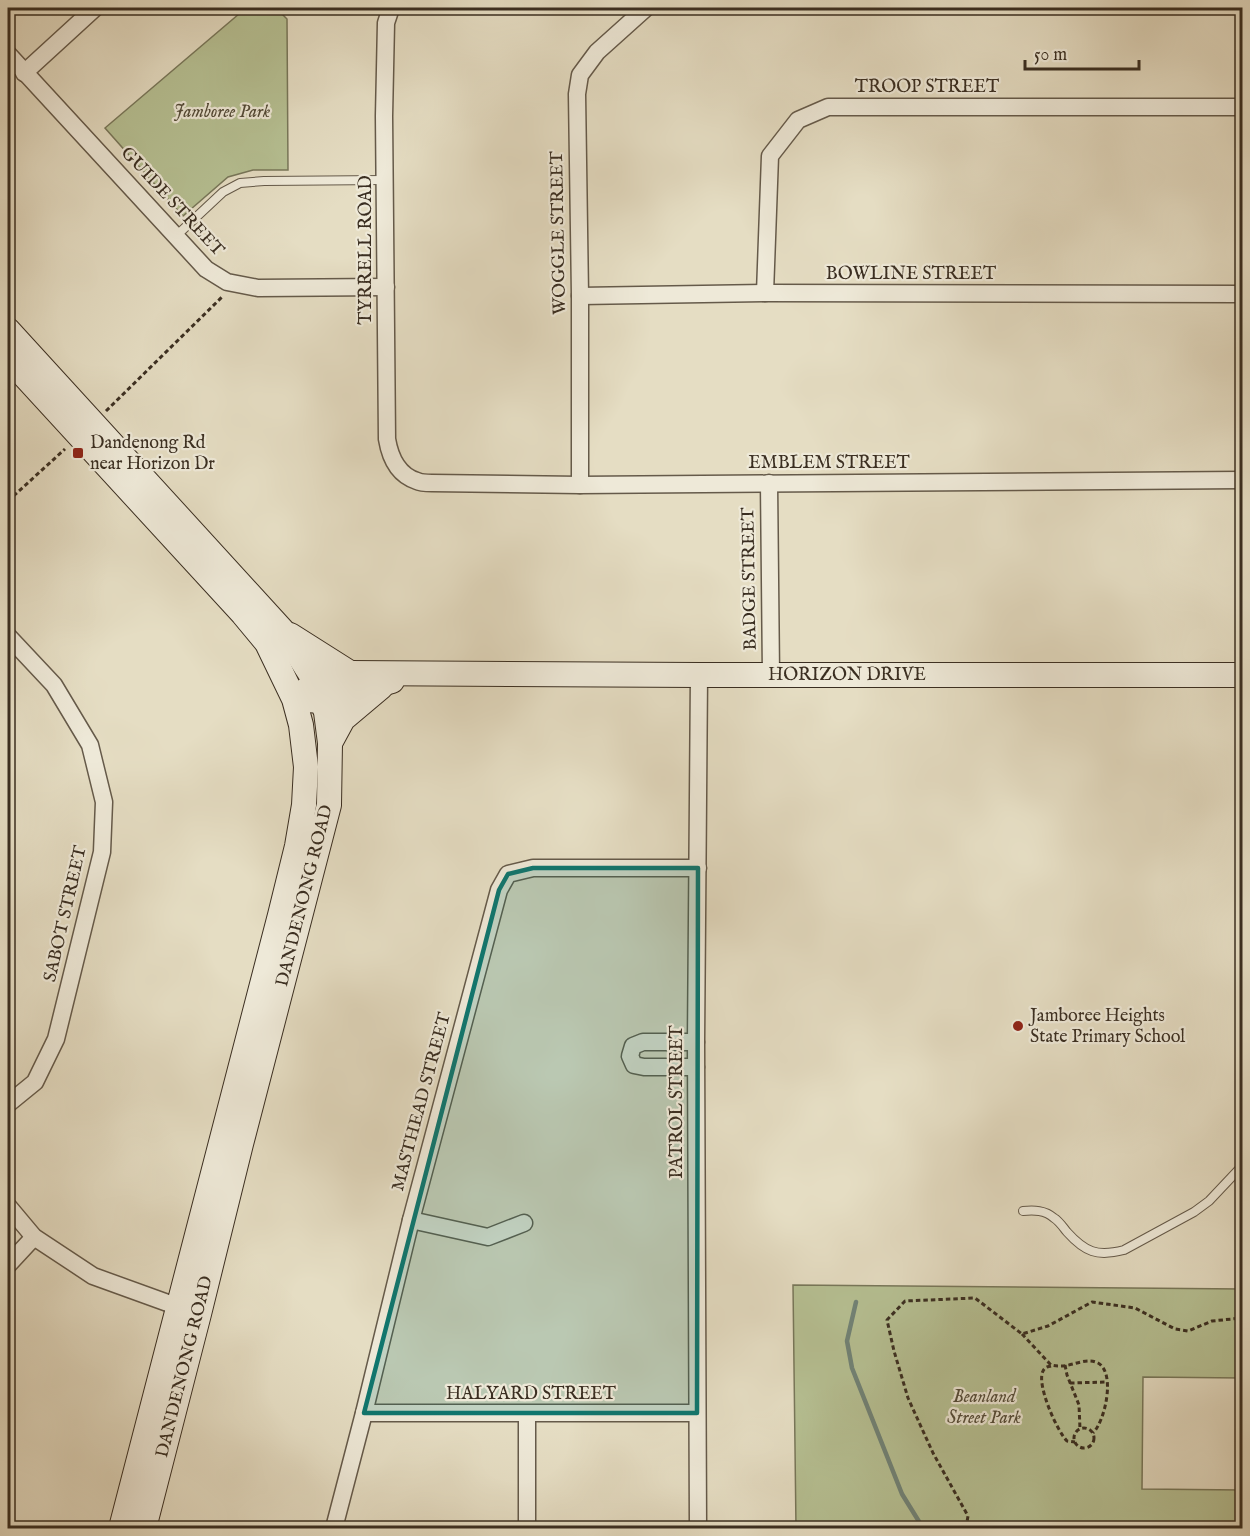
<svg xmlns="http://www.w3.org/2000/svg" width="1250" height="1536" viewBox="0 0 1250 1536" font-family="'IM FELL English',serif">
  <rect width="100%" height="100%" fill="#e5ddc3"/>
  <filter id="stains"><feTurbulence type="fractalNoise" baseFrequency=".00333" numOctaves="4"/><feColorMatrix values="0 0 0 0 .2 0 0 0 0 .09 0 0 0 0 .02 0 0 0 .5 -.17"/></filter>
  <radialGradient id="worn" r=".72"><stop offset=".6" stop-color="#630" stop-opacity="0"/><stop offset="1" stop-color="#630" stop-opacity=".3"/></radialGradient>
  <g fill="#b6c093" stroke="#78775a" stroke-width="1.5">
    <path d="M246,8H276L287,19L288,170H253L228,177L183,216L105,128Z"/>
    <path d="M793,1285L1242,1289V1378L1143,1377L1142,1489L1242,1490V1528H796Z"/>
  </g>
  <g fill="none" stroke-linecap="round" stroke-linejoin="round">
    <path stroke="#718377" stroke-width="4.5" d="M856,1302L847,1341L852,1368L902,1494L923,1528"/>
    <g stroke="#655a4a" stroke-width="10">
      <g id="lane">
        <path d="M176,236L223,192L240,183L264,181L385,180"/>
        <path d="M1023,1211C1034,1210 1045,1210 1054,1218C1059,1221 1063,1227 1067,1232C1085,1252 1097,1257 1124,1250L1194,1212L1209,1201L1242,1166"/>
      </g>
    </g>
    <g stroke="#655a4a" stroke-width="19">
      <g id="street">
        <path d="M391,8L386,23L384,116L387,439C390,457 398,475 417,481C421,483 427,483 432,483L580,485L1242,480"/>
        <path d="M8,54L206,269L227,282L258,288L386,287"/>
        <path d="M24,73L95,8"/>
        <path d="M765,293L770,156L798,120L828,107H1242"/>
        <path d="M580,296L765,293L1242,294"/>
        <path d="M769,483L771,675"/>
        <path d="M580,485V296L577,94L580,75L597,52L646,8"/>
        <path d="M8,636L54,685L90,745L104,802L102,852L56,1039L35,1082L8,1104"/>
        <path d="M696,1042H643L633,1046L630,1056L634,1065L644,1067H696"/>
        <path d="M8,1206L34,1237L93,1276L187,1310"/>
        <path d="M411,1220L488,1237L524,1223"/>
        <path d="M8,1265L34,1237"/>
        <path d="M364,1413H697"/>
        <path d="M334,1528L364,1413L411,1220L499,890L508,874L533,868H698"/>
        <path d="M527,1528V1414"/>
        <path d="M698,1528L696,1042L699,675"/>
      </g>
    </g>
    <g stroke="#3a2e21" stroke-width="26">
      <g id="secondary">
        <path d="M8,330L283,631L313,678L326,712L330,743L329,805L241,1144L199,1314L144,1528"/>
        <path d="M8,358L243,614L267,643L294,699L301,725L306,767L304,805L297,846L280,915L121,1528"/>
        <path d="M290,635L350,673"/>
        <path d="M303,692L315,683L350,673L699,675H1242"/>
        <path d="M307,700L322,701L392,681"/>
        <path d="M330,743L343,719L381,687"/>
      </g>
    </g>
    <g stroke="#3a2e21" stroke-width="3" stroke-dasharray="4.5 3" stroke-linecap="butt">
      <path d="M106,411L223,296"/>
      <path d="M8,501L65,449"/>
      <path d="M1022,1334L1051,1365C1055,1366 1058,1366 1061,1366C1073,1366 1087,1357 1098,1363C1116,1373 1105,1421 1093,1433"/>
      <path d="M1065,1365L1067,1375L1079,1405L1080,1429"/>
      <path d="M1051,1366C1047,1367 1045,1367 1043,1371C1036,1384 1057,1431 1067,1441L1075,1442"/>
      <path d="M1070,1383L1107,1382"/>
      <circle cx="1084" cy="1438" r="10"/>
      <path d="M966,1528L968,1516L933,1453L908,1398L894,1351L887,1320L905,1301L975,1298L1022,1334L1048,1326L1092,1302L1135,1308L1175,1329L1188,1331L1212,1321L1242,1318"/>
    </g>
    <use href="#lane" stroke="#eee9d8" stroke-width="8"/>
    <use href="#street" stroke="#eee9d8" stroke-width="16"/>
    <use href="#secondary" stroke="#eee9d8" stroke-width="24"/>
  </g>
  <path fill="#0f766e" fill-opacity="0.2" stroke="#0f766e" stroke-width="4.5" stroke-linejoin="round" d="M533,868H698L697,1413H364L499,890L508,874Z"/>
  <g fill="#8f2418" stroke="#eee9d8" stroke-width="2">
    <rect x="72" y="447" width="12" height="12" rx="3"/>
    <circle cx="1018" cy="1026" r="6"/>
  </g>
  <g text-anchor="middle" dominant-baseline="central" stroke-width="4.5" stroke-linejoin="round" paint-order="stroke">
    <g font-size="18" fill="#3a2e21" stroke="#eee9d8">
      <text x="927" y="87">TROOP STREET</text>
      <text transform="translate(172 202) rotate(47)">GUIDE STREET</text>
      <text transform="translate(559 233) rotate(-91)">WOGGLE STREET</text>
      <text transform="translate(366 250) rotate(-90)">TYRRELL ROAD</text>
      <text x="911" y="274">BOWLINE STREET</text>
      <text x="829" y="463">EMBLEM STREET</text>
      <text transform="translate(750 579) rotate(-91)">BADGE STREET</text>
      <text x="847" y="675">HORIZON DRIVE</text>
      <text transform="translate(305 896) rotate(-76)">DANDENONG ROAD</text>
      <text transform="translate(66 914) rotate(-77)">SABOT STREET</text>
      <text transform="translate(422 1102) rotate(-75)">MASTHEAD STREET</text>
      <text transform="translate(677 1102) rotate(-90)">PATROL STREET</text>
      <text transform="translate(185 1367) rotate(-76)">DANDENONG ROAD</text>
      <text x="531" y="1394">HALYARD STREET</text>
    </g>
    <g font-size="18" font-style="italic" fill="#534b38" stroke="#eee9d8">
      <text x="222" y="112">Jamboree Park</text>
      <text x="984" y="1397">Beanland<tspan x="984" dy="21">Street Park</tspan></text>
    </g>
    <g font-size="18" fill="#3a2e21" stroke="#eee9d8" text-anchor="start">
      <text x="90" y="443">Dandenong Rd<tspan x="90" dy="21">near Horizon Dr</tspan></text>
      <text x="1030" y="1016">Jamboree Heights<tspan x="1030" dy="21">State Primary School</tspan></text>
    </g>
  </g>
  <rect width="1250" height="1536" fill="none" stroke="#e5ddc3" stroke-width="30"/>
  <rect x="9" y="9" width="1232" height="1518" fill="none" stroke="#3a2e21" stroke-width="3"/>
  <rect x="15" y="15" width="1220" height="1506" fill="none" stroke="#3a2e21" stroke-width="1.5"/>
  <path d="M1025 60v9h114v-9" fill="none" stroke="#3a2e21" stroke-width="3"/>
  <text x="1034" y="60" font-size="18" fill="#3a2e21" stroke="#eee9d8" stroke-width="4.5" paint-order="stroke">50 m</text>
  <rect width="100%" height="100%" filter="url(#stains)"/>
  <rect width="100%" height="100%" fill="url(#worn)"/>
</svg>
